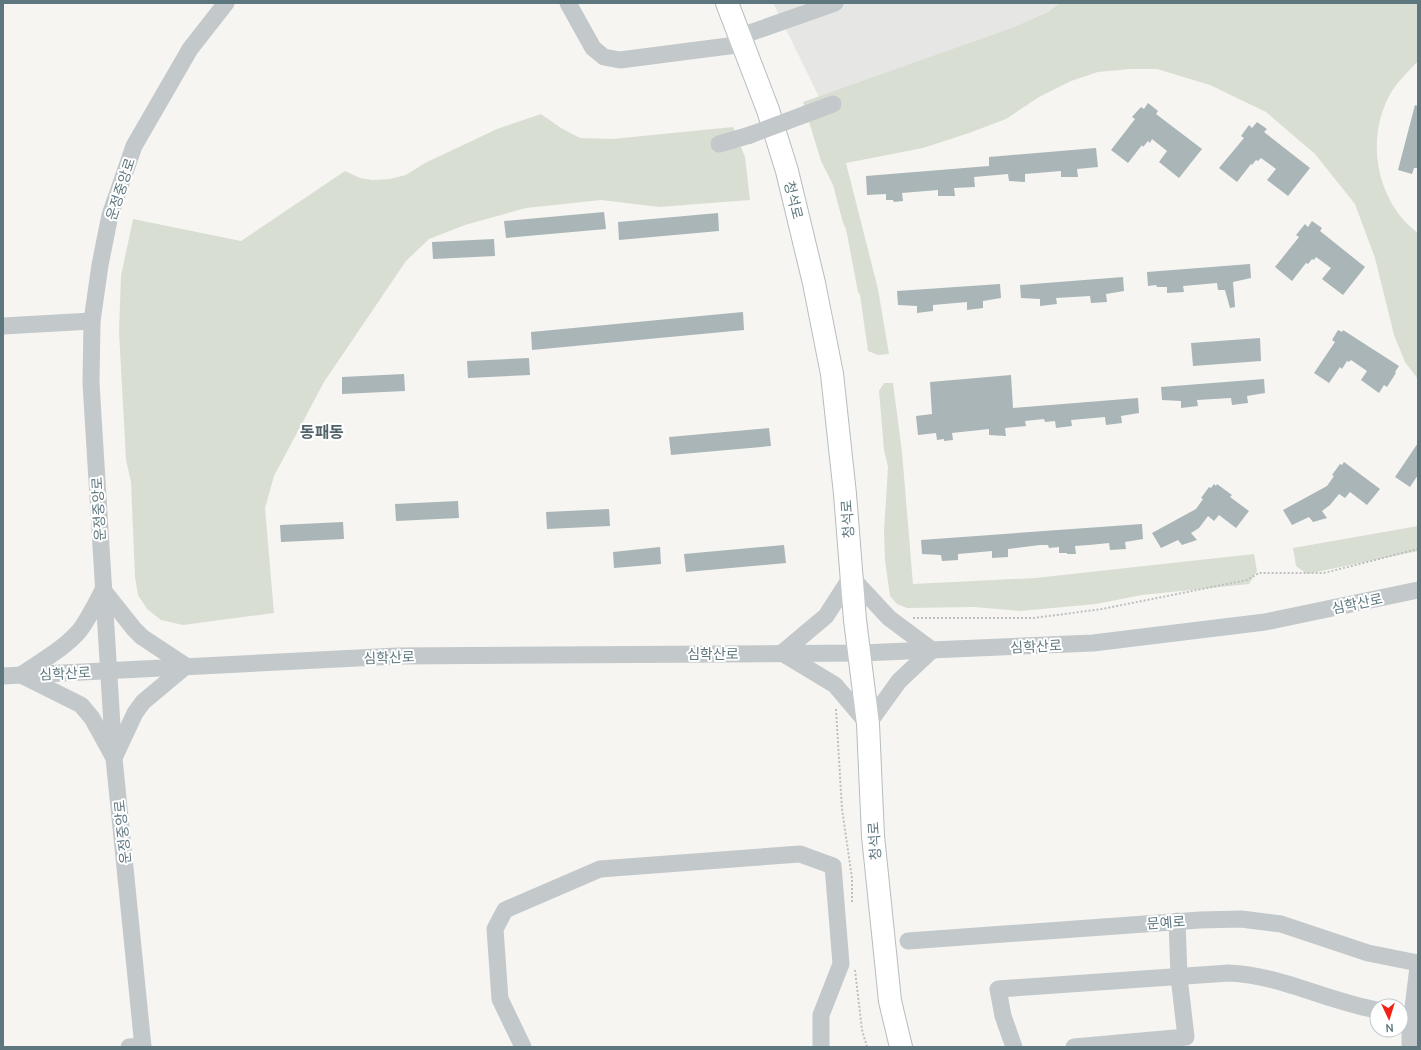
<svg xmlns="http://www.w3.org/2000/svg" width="1421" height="1050" viewBox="0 0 1421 1050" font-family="Manrope,'Noto Sans KR',sans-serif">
  <rect width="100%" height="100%" fill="#f6f5f2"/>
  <path fill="#e6e7e5" d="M773,3H1060L1048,12L1014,27L819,97Z"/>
  <g fill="#d9ded2">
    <path d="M1060,3H1418V61C1409,71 1399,80 1392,91C1364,137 1376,202 1418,233V379L1405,362L1394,335L1375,258L1355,204L1315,154L1266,112L1210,85L1157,69H1130L1098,72L1071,81L1039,97L1006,119L969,133L923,148L846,163L878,289L889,354L878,355L868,351L860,295L858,292L846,229L843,223L833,185L821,161L803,102L1014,27L1048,12Z"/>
    <path d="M541,114L561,128L580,138L612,139L733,127L745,157L750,200L659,207L601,200L526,208L465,225L429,239L406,261L324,382L274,476L265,508L274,613L183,625L161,620L147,609L138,595L135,577L131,482L126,460L119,331L121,276L133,219L241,241L345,171L360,178L372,180L390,179L406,175L425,163L497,129Z"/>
    <path d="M884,383H893L902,452L913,584L1035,578L1254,554L1257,571L1249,584L1142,595L1096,604L1020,611L974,607L907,608L897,604L890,596L885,560L884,531L888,467L884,450L879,391Z"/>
    <path d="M1418,526V551L1307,574L1296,566L1293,548Z"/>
  </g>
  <g fill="#a9b5b7">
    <path d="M1148,103L1158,111L1156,114L1202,149L1179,178L1159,162L1167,151L1152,139L1150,143L1148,141L1143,147L1142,145L1128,163L1111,150L1135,119L1132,117L1141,107L1144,109Z"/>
    <path d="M1415,105L1418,106V163L1417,168H1414L1412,174L1398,170Z"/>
    <path d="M1257,122L1267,129L1264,132L1310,168L1288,196L1267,180L1276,169L1261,158L1258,161L1256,160L1252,165L1251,164L1237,182L1219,168L1244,138L1241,136L1249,125L1252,128Z"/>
    <path d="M1096,148L1098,167L1077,169L1078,177H1061V171L1025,174V182L1009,181L1008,174L974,177L975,187L954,188L955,196H938V190L902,193L903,201L894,202L893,200H886V194L867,195L866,176L989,166V157Z"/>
    <path d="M604,212L606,229L506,238L504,221Z"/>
    <path d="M718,213L719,231L619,240L618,222Z"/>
    <path d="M1312,221L1322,228L1320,231L1365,267L1343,295L1322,279L1331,268L1316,257L1314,260L1312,259L1308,264L1306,263L1292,281L1275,267L1299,237L1296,235L1305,224L1308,227Z"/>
    <path d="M494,239L495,256L433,259L432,242Z"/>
    <path d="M1250,264L1251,278L1233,282L1235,307L1230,308L1225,290H1218L1217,283L1183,286L1184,292L1167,293V287H1157L1156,285L1148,286L1147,272Z"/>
    <path d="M1123,277L1124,291L1106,294L1107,302L1091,303L1090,296L1056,298L1057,304L1040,306V299L1021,298L1020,285Z"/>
    <path d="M1000,284L1001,298L983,301V308L967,310V302L933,305V311L917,313V306L898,305L897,291Z"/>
    <path d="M743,312L744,330L532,350L531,332Z"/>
    <path d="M1338,330L1342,332L1343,330L1399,366L1395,372L1396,373L1387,387L1384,385L1379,393L1361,380L1367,371L1351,360L1349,362L1347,361L1342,369L1340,367L1329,383L1314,373L1335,342L1332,340Z"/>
    <path d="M1260,338L1261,361L1193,366L1191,343Z"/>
    <path d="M529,358L530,375L468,378L467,361Z"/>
    <path d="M404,374L405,391L342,394V377Z"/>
    <path d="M1011,375L1013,408L1138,398L1139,413L1121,416L1122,423L1106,425L1105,417L1071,420L1072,426L1056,428L1055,421L1045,422L1044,419L1025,421L1026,426L1005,428L1006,436L989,435V429L952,433L953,440L944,441V439L937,440L936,433L918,435L916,416L932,414L930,382Z"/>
    <path d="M1264,379L1265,393L1247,396L1248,403L1232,405L1231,398L1197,400L1198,406L1181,408V401L1162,400L1161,387Z"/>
    <path d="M769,428L771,446L671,455L669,437Z"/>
    <path d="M1418,443V475L1410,487L1395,477Z"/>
    <path d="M1344,462L1380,489L1367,505L1350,492L1345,498L1339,494L1330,505L1322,511L1327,518L1313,522L1309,517L1292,525L1283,510L1327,486L1334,476L1332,475L1340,464L1342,465Z"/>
    <path d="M1214,484L1216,486L1217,484L1232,495L1230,497L1249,511L1236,528L1219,515L1214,521L1208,516L1199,528L1191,533L1197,540L1182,545L1178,540L1161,548L1152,533L1196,509L1203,499L1201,498L1209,487L1211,488Z"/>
    <path d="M458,501L459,518L396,521L395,504Z"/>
    <path d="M609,509L610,526L547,529L546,512Z"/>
    <path d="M343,522L344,539L281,542L280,525Z"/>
    <path d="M1142,524L1143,539L1125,542L1126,549L1110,550L1109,543L1089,545L1075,546L1076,554H1067V553H1059V547L1049,548L1048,545H1040L1008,549V557L992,558V551L958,554V560L942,561L941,555L922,554L921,540Z"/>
    <path d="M784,545L786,563L686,572L684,554Z"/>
    <path d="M660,547L661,564L614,568L613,552Z"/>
  </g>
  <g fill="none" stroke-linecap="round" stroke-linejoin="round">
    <g stroke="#b6bcbe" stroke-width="24">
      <path id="major" d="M727,3L768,110L787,171L814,283L832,374L845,494L855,620L868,724L873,836L890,1001L901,1047"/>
    </g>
    <g stroke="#bcc0c1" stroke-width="2" stroke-dasharray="2 2" stroke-linecap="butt">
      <path d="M913,618H1034L1102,609L1247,580L1259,573H1324L1418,549"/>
      <path d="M836,709L842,809L852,878V903"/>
      <path d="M855,970L862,1030L867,1047"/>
    </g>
    <g stroke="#c3c8ca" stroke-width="17">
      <path d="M568,3L593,48L604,57L620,60L744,44"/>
      <path d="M741,36L835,3"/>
      <path d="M806,114L833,104"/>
      <path d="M719,144L750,135"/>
      <path d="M3,326L92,321"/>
      <path d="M851,577L889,618L932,650L899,681L868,724L835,685L782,653L826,616Z"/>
      <path d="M103,590L134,629L142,637L186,666L143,702L135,713L114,758L92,718L81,705L21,675C41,661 64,649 80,630C89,618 96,603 103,590Z"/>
      <path d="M3,676L397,656L861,653L1093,643L1265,622L1418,590"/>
      <path d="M908,941L1200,920L1241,919L1281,924L1368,953L1418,963"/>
      <path d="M129,1047L143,1046"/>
      <path d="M143,1047L114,758L91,383L92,321L100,265L110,215L134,146L190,49L226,3"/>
      <path d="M523,1047L500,999L495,929L505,910L600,869L800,854L833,866L841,964L821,1015V1047"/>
      <path d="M1014,1047L1003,1016L998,989L1229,973C1280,975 1326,1001 1377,1010"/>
      <path d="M1074,1047L1186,1037L1179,977L1177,921"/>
      <path d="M1410,1047V1032L1418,967"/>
    </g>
    <use href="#major" stroke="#fff" stroke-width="22"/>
    <path stroke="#c3c8ca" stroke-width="17" d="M750,135L806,114"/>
  </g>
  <g text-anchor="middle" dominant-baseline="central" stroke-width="4" stroke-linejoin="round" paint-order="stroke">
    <g font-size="14" fill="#5e777f" stroke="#fff">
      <text transform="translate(120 189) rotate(-72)">운정중앙로</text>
      <text transform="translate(794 200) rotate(76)">청석로</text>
      <text transform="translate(98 509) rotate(-93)">운정중앙로</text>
      <text transform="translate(847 519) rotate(-94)">청석로</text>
      <text transform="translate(1357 603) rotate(-12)">심학산로</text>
      <text transform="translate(1036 646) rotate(-3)">심학산로</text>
      <text x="713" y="653">심학산로</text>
      <text transform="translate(389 657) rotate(-2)">심학산로</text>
      <text transform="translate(65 673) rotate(-3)">심학산로</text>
      <text transform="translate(122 832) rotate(-96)">운정중앙로</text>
      <text transform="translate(874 841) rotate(-94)">청석로</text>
      <text transform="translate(1166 922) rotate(-4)">문예로</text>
    </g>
    <g font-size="16" font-weight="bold" fill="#51636a" stroke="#fff">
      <text x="322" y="432">동패동</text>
    </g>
  </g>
  <rect width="1421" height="1050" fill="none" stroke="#5e777f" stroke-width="8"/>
  <g transform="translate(1389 1018) rotate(176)"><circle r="19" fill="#ffffff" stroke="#bfc9cc"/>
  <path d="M0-3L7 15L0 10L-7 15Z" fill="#f12116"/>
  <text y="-6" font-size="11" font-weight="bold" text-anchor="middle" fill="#5e777f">N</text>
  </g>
</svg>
